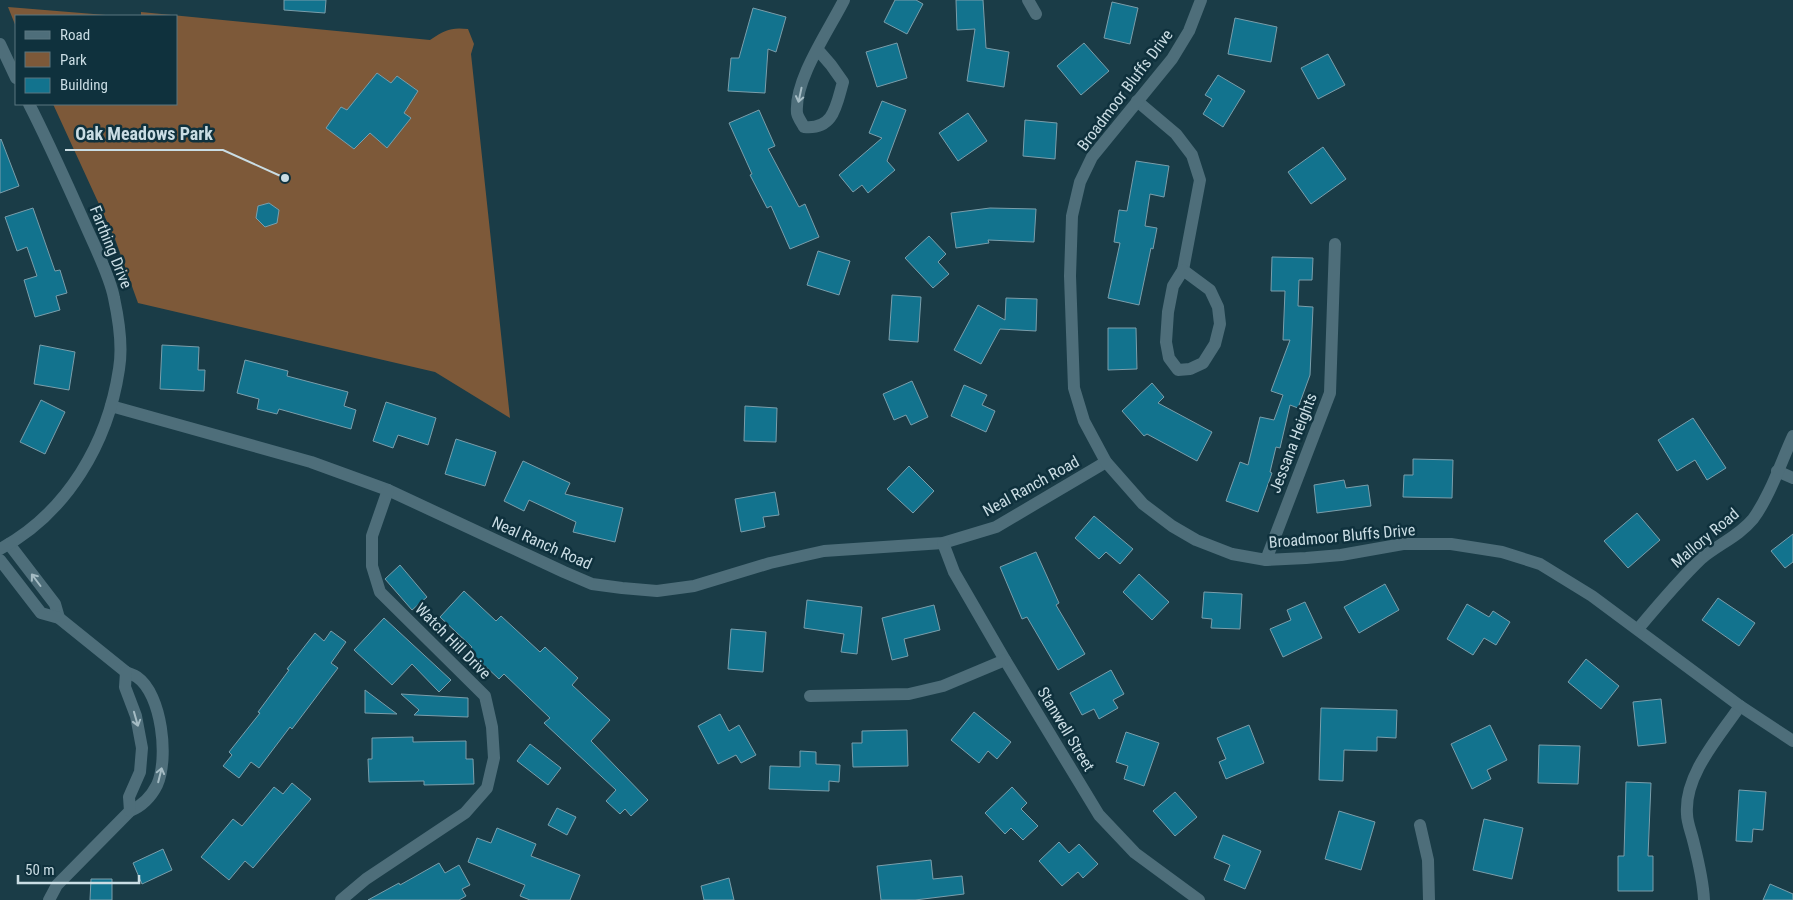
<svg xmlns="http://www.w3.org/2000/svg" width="1793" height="900" viewBox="0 0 1793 900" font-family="'Roboto Condensed',sans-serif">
  <rect width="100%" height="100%" fill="#1a3c47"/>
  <g fill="#7d5939">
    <path d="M8,7L118,16H16V27Z"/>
    <path d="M141,12L430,40C445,30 451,27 468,29L474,44L471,54L510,418L435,372L138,303L115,239L53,104H176V16H141Z"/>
  </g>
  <g fill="#12738e" stroke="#7a9eab">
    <path d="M284,0H326L325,13L284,10Z"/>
    <path d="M895,0H916L923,4L907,34L884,22Z"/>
    <path d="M956,0H983L986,48L1009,52L1004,87L967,81L975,29L957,30Z"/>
    <path d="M1112,2L1138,8L1130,44L1104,38Z"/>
    <path d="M753,8L786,17L776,52L768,49L765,93L728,91L731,58H739Z"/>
    <path d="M1235,18L1277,27L1271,62L1228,54Z"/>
    <path d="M897,43L907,78L877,87L866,52Z"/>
    <path d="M1084,43L1109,71L1081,95L1057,66Z"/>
    <path d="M1328,54L1345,85L1318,99L1301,68Z"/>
    <path d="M377,73L391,83L397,76L418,91L404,113L411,118L387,148L370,133L354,149L326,128L341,107L347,110Z"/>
    <path d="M1218,75L1245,91L1223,127L1203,114L1212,99L1205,95Z"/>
    <path d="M882,101L906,110L887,161L895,170L868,193L862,185L853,192L839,175L882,138L869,133Z"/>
    <path d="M759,110L775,146L768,149L799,207L805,204L819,237L790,249L771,206L767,208L750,175L752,174L729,123Z"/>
    <path d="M968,113L987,141L958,161L939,133Z"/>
    <path d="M1025,120L1057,123L1055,159L1023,156Z"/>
    <path d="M1,139L19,186L0,193V140Z"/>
    <path d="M1323,147L1346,179L1311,204L1288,172Z"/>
    <path d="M1136,161L1169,166L1164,197L1150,194L1145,226L1157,228L1153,249L1151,248L1139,305L1108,298L1120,243L1114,242L1119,210L1127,211Z"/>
    <path d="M269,203L279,210L277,223L265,227L256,218L258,206Z"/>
    <path d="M33,208L55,271L60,270L67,293L56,296L60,310L35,317L24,280L37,276L27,247L17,251L5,217Z"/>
    <path d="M990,208L1036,209L1034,242L988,240L989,243L956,248L951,213Z"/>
    <path d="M929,236L946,254L938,262L949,274L933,288L905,258Z"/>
    <path d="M818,251L850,261L839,295L807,285Z"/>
    <path d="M1272,257L1313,258L1312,280H1299L1298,306L1313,307L1310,375L1298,408L1290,405L1280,448L1276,447L1270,472L1272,473L1258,512L1226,501L1240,462L1248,465L1260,417L1274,420L1283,395L1271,391L1290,340H1283L1285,291H1271Z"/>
    <path d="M892,295L921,297L918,342L889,340Z"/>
    <path d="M1006,298L1037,299L1036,331L1000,329L981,364L954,350L978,305L1005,320Z"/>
    <path d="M1108,328H1136L1137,369L1108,370Z"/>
    <path d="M40,345L75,352L69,390L34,384Z"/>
    <path d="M162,345L199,347L198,370H205L204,391L160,389Z"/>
    <path d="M245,360L288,371L287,376L348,392L344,406L356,410L351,429L279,409L277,414L257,409L259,399L237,393Z"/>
    <path d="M912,381L928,417L911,425L906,415L894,420L883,394Z"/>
    <path d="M1152,383L1164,397L1158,403L1212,432L1197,461L1147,434L1144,436L1122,411Z"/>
    <path d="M964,385L987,395L982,405L995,411L986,432L951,416Z"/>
    <path d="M41,400L65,412L45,454L20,442Z"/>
    <path d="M386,402L436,418L428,445L398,435L393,448L373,441Z"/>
    <path d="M745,406L777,408L776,442L744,441Z"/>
    <path d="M1693,418L1726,468L1707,480L1695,460L1677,471L1658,440Z"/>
    <path d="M456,439L496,452L485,486L445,474Z"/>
    <path d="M1413,459L1453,460L1452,498L1403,497L1404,475H1413Z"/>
    <path d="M523,461L570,483L565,494L623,508L615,542L573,532L576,522L529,500L524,511L504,501Z"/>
    <path d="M909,466L934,491L913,513L887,489Z"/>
    <path d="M1344,480L1346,488L1368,485L1371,506L1317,513L1314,485Z"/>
    <path d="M775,492L779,515L763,517L765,527L741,532L735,499Z"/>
    <path d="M1637,513L1660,540L1628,568L1604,541Z"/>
    <path d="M1094,516L1133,549L1120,564L1106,552L1099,559L1075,538Z"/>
    <path d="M1793,534V562L1785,568L1771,551Z"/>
    <path d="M1036,552L1059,603L1056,605L1085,654L1058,670L1027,617L1022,619L1000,567Z"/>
    <path d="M400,565L427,597L412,610L385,579Z"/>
    <path d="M1139,574L1169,602L1152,620L1123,592Z"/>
    <path d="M1385,584L1399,610L1359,633L1344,607Z"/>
    <path d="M464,591L496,621L501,616L540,652L545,647L578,678L572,685L610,720L591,741L648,800L631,816L625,809L620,814L606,801L616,790L544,723L550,718L504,674L499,679L469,651L472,647L440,617Z"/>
    <path d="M1204,592L1242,594L1240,629L1211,628L1212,619L1202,618Z"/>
    <path d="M1718,598L1755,623L1739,646L1702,620Z"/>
    <path d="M807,600L862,607L857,654L841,652L844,634L804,628Z"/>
    <path d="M1305,602L1322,638L1283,657L1270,629L1291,620L1287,610Z"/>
    <path d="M1467,604L1489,617L1493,611L1510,622L1496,645L1484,638L1473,655L1447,639Z"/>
    <path d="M934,605L940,630L904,639L908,656L892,660L882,618Z"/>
    <path d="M384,618L451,680L439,692L412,664L392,685L354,650Z"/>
    <path d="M731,629L766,632L763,672L728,669Z"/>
    <path d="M331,631L346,642L331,663L338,668L292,729L290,727L259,768L251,762L239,778L223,766L232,755L229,752L260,713L258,712L289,670L287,669L315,633L324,641Z"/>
    <path d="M1586,659L1619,686L1601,709L1568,682Z"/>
    <path d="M1111,670L1124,694L1113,700L1118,708L1099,719L1094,709L1082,715L1070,693Z"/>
    <path d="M365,690L397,714L365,713Z"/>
    <path d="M401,694L468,698V717L414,715L419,710Z"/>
    <path d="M1661,699L1666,743L1638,746L1633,702Z"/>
    <path d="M1321,708L1397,710L1396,738L1377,737V751L1344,750L1343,781L1319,780Z"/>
    <path d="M974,712L1011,742L997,759L988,751L979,763L951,740Z"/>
    <path d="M720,714L729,731L739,725L756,755L741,763L736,755L718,764L698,726Z"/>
    <path d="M1249,725L1264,763L1226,779L1219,762L1226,759L1217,738Z"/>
    <path d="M1490,725L1507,760L1487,770L1491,779L1472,789L1451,744Z"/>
    <path d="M907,730L908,766L853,767L852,743H862V731Z"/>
    <path d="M1126,732L1159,743L1144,786L1124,779L1128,766L1116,762Z"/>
    <path d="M413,737V742L466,741V759H473L474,784L424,785V781L369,782L368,759H372V738Z"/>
    <path d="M530,744L561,768L548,785L517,761Z"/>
    <path d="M1539,745L1580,746L1578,784L1538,783Z"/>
    <path d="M800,751L816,752V764L840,765L839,782L829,781V791L769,789L770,766L800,767Z"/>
    <path d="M1626,782L1651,783L1648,856H1653V891H1618V856H1624Z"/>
    <path d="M292,783L311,799L253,868L245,861L229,880L201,857L233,819L242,826L274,787L283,794Z"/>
    <path d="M1012,787L1027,803L1021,809L1038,826L1023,840L1011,828L1005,834L985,813Z"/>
    <path d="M1739,790L1766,792L1763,830L1753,829L1752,842L1736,841Z"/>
    <path d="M1175,792L1197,817L1175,836L1153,811Z"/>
    <path d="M557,808L576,817L567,835L548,825Z"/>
    <path d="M1339,811L1375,822L1361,870L1325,859Z"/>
    <path d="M1484,819L1523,828L1512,879L1473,870Z"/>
    <path d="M497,828L536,844L531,856L580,875L570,900H530L520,896L525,885L468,862L477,838L491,843Z"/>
    <path d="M1223,835L1261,851L1245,889L1224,880L1230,865L1214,858Z"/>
    <path d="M1059,842L1069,853L1079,844L1098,864L1083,878L1078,872L1062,886L1039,861Z"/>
    <path d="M163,849L172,870L142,884L133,863Z"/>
    <path d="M931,860L933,879L962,876L964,894L915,900H881L877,866Z"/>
    <path d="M439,863L445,873L459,865L470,885L462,889L466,896L459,900H368L399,883L400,885Z"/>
    <path d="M729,878L734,900H704L701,886Z"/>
    <path d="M91,879H112V900H90Z"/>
    <path d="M1770,884L1793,894V900H1763Z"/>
  </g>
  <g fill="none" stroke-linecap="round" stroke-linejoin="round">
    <g stroke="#4e6e7a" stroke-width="12">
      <path d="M1028,0L1036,14"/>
      <path d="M818,50L831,65L843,82C836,106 834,130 804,127C802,123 798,118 797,113C794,80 829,30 844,0"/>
      <path d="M1137,101L1176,134L1192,155L1200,180L1183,270"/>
      <path d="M1183,270L1210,290L1218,307L1220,324L1215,344L1203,363L1190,369L1178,370L1169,358L1166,342L1168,312L1173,286Z"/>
      <path d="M111,406L311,462L388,490L564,572L592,584L622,588L657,591L694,586L770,563L824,551L943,543L996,527L1106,462"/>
      <path d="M1777,471L1793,478"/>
      <path d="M943,543L954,572L1005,660L1099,815L1135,853L1199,900"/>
      <path d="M9,544L55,604L59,618"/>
      <path d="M0,560L41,613L59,618L126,672C130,674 134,675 137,677C162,694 169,759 157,785C151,797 142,806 130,811L57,885L49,900"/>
      <path d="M1266,560L1330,393L1335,244"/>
      <path d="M1638,629C1658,605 1679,580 1702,558C1719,544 1739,536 1753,519C1770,496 1781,462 1793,436"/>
      <path d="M126,672L125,687L136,716L142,748L140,772L129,797L130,811"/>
      <path d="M810,696L909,694L943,686L1005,660"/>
      <path d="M1420,825L1428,860L1429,900"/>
      <path d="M341,900L366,879L465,813L487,788L494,758L492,727L485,696L380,592L372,566V536L388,490"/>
      <path d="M1704,900C1703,879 1698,860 1693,840C1691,832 1687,822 1687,814C1684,775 1719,737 1740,706"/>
    </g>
    <g stroke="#4e6e7a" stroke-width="12">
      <path d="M1201,0L1189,31L1172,59L1092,157L1080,182L1072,216L1070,276L1074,388L1084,421L1106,462L1143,504L1172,526L1196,540L1232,554L1266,560L1306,558L1341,555L1403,544H1451L1502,552L1540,564L1592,596L1740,706L1793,741"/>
      <path d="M0,44L16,78"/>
      <path d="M0,549C67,513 108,443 119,369C123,346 119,321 114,298C110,276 94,245 85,224C67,184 49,143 29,104"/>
    </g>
  </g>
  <defs><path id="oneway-shaft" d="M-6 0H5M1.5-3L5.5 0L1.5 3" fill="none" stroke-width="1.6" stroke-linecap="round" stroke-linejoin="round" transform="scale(1.25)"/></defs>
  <g stroke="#a5bcc4">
    <use href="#oneway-shaft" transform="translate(800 95) rotate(102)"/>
    <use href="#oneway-shaft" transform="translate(36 580) rotate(-127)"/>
    <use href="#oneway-shaft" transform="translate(136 719) rotate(74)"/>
    <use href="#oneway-shaft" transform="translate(160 775) rotate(-76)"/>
  </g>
  <g text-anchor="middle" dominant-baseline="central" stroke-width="5" stroke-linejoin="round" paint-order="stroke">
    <g font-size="16" fill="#cadde4" stroke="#0f313d">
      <text transform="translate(1125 90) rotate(-53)">Broadmoor Bluffs Drive</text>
      <text transform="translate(111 247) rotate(68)">Farthing Drive</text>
      <text transform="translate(1293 443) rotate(-69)">Jessana Heights</text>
      <text transform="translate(1031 486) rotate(-29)">Neal Ranch Road</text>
      <text transform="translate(1342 536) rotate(-5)">Broadmoor Bluffs Drive</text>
      <text transform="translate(1705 538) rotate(-40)">Mallory Road</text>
      <text transform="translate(542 543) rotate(24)">Neal Ranch Road</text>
      <text transform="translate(453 641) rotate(45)">Watch Hill Drive</text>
      <text transform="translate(1066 729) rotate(59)">Stanwell Street</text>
    </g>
  </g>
  <path fill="none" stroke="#cadde4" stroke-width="2" d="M285 178L223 150H65"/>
  <circle fill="#cadde4" stroke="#0f313d" stroke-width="2" cx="285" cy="178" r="5"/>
  <g font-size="18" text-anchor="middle" font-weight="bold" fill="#cadde4" stroke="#0f313d" stroke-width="5" stroke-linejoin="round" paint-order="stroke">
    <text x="144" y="140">Oak Meadows Park</text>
  </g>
  <rect x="15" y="15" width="162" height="90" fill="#0f313d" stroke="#5a7680"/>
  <rect x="25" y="31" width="25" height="8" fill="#4e6e7a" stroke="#5a7680"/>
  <text x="60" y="40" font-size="15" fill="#cadde4">Road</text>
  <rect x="25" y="52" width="25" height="15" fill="#7d5939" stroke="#5a7680"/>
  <text x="60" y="65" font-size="15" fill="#cadde4">Park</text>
  <rect x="25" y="78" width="25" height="15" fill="#12738e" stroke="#5a7680"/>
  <text x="60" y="90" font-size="15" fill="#cadde4">Building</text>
  <path d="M18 875v8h121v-8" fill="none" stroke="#cadde4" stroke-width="2.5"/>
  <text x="25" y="875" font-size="15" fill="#cadde4" stroke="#0f313d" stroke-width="4" paint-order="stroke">50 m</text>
</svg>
